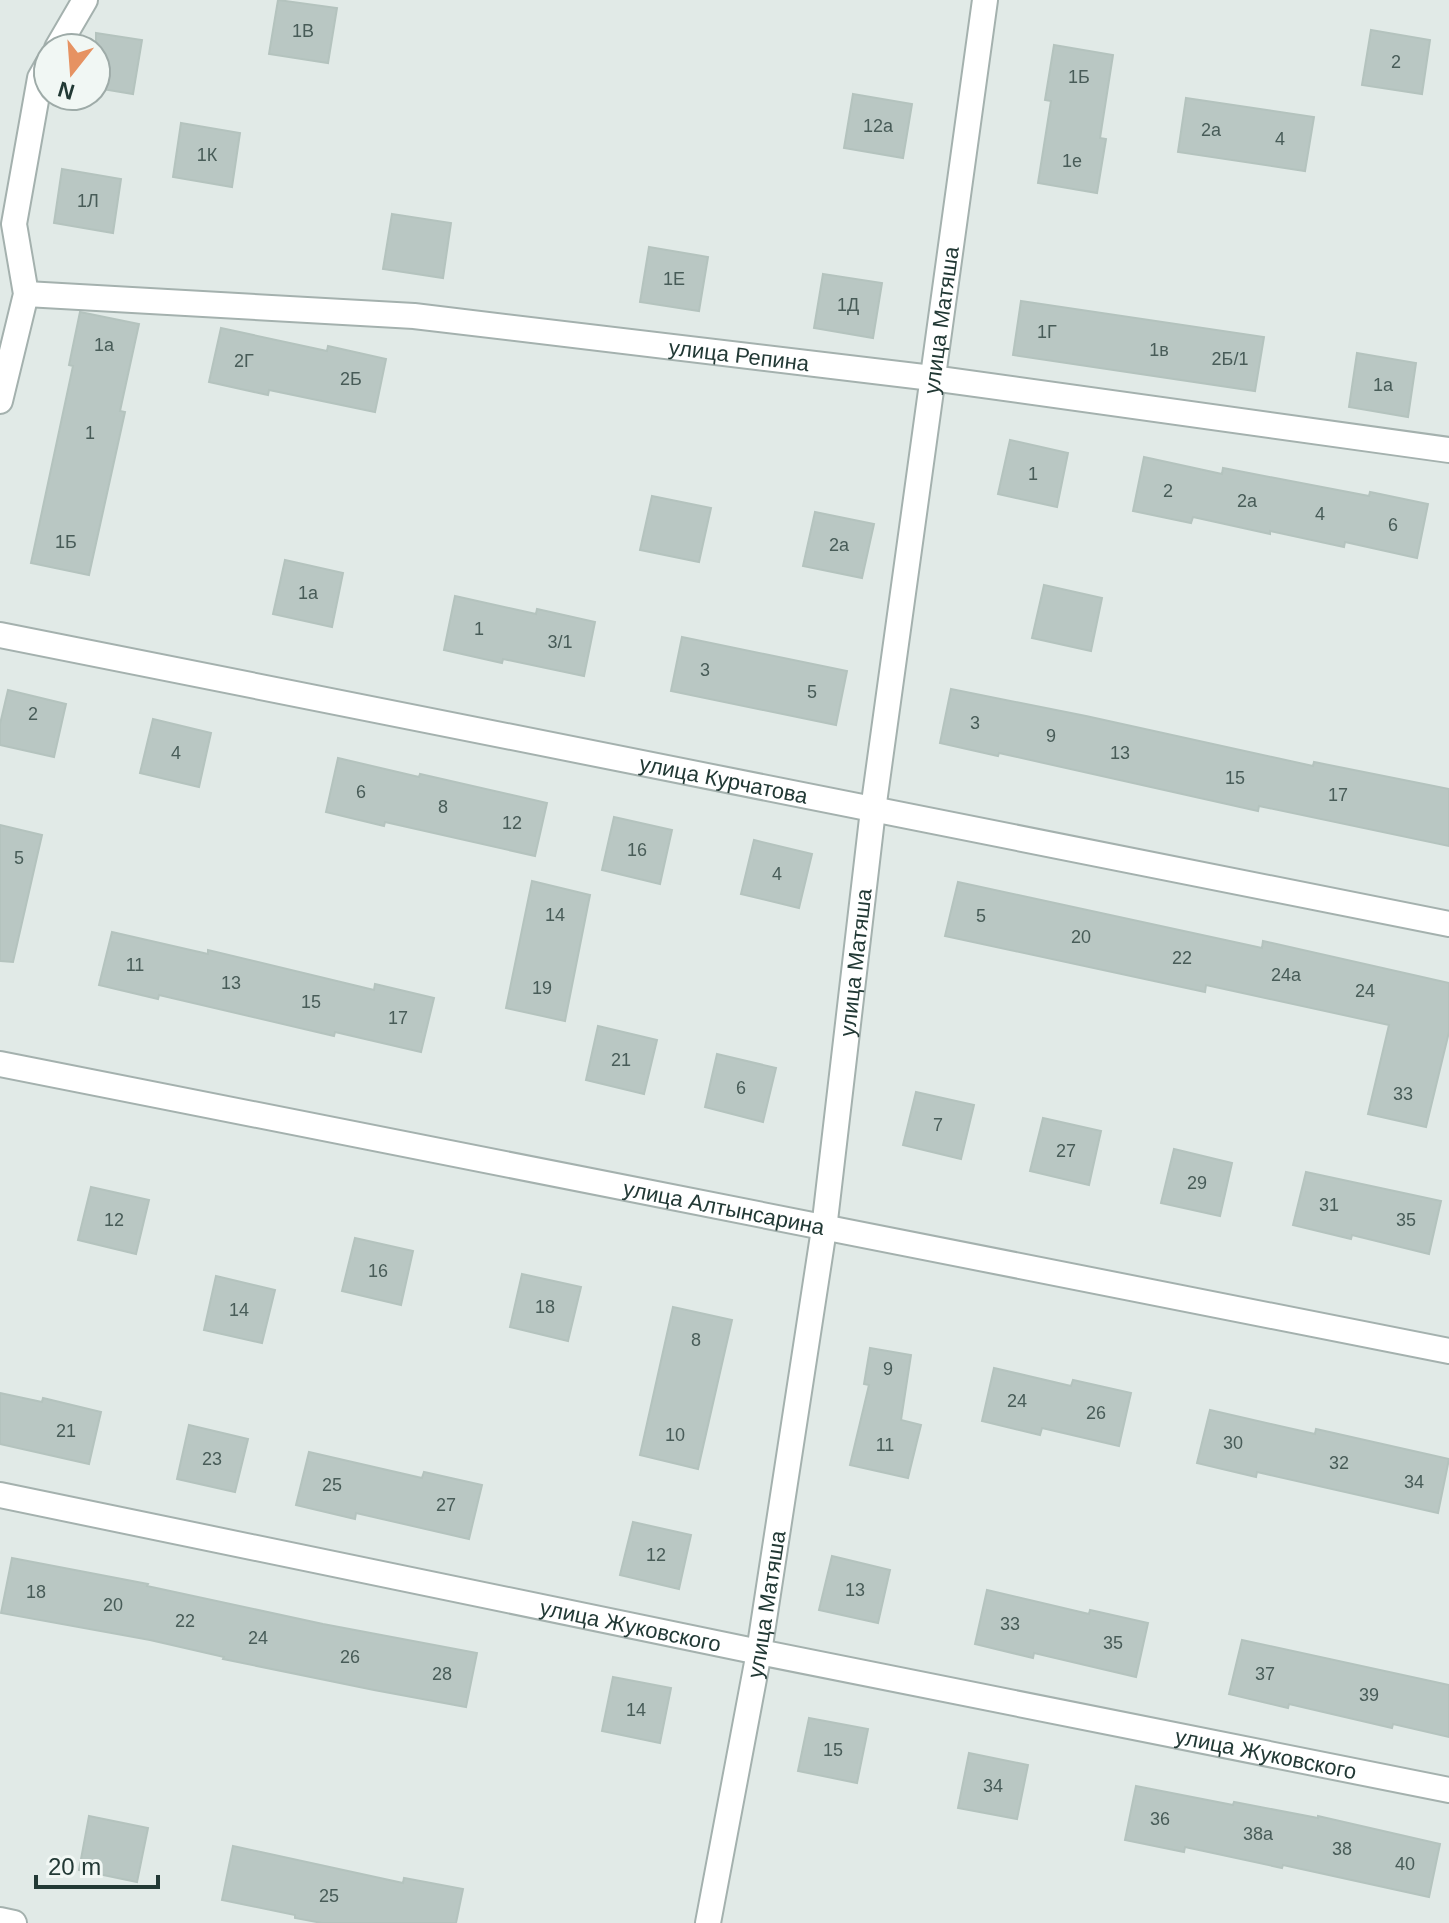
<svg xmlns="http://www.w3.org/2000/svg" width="1449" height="1923" viewBox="0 0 1449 1923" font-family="Arial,sans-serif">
  <rect width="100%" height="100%" fill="#e1eae7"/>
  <g fill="#b9c7c3" stroke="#b4c3be" stroke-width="2">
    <path d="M278,0L337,8L328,63L269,54Z"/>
    <path d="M1371,30L1430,40L1422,94L1362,85Z"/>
    <path d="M96,33L142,40L133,94L96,88Z"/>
    <path d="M1054,45L1113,55L1100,138L1106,139L1097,193L1038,183L1051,101L1045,100Z"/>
    <path d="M853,94L912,104L903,158L844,148Z"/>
    <path d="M1186,98L1314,117L1305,171L1178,152Z"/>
    <path d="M181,123L240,133L232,187L173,177Z"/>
    <path d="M62,169L121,179L113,233L54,223Z"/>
    <path d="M392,214L451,223L443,278L383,269Z"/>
    <path d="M649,247L708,257L699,311L640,302Z"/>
    <path d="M823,274L882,283L873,338L814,328Z"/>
    <path d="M1021,301L1264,337L1255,391L1013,355Z"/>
    <path d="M80,312L139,324L120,411L125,412L89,575L31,563L73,366L69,365Z"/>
    <path d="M221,328L327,351L328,346L386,359L375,412L269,390L268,395L209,382Z"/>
    <path d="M1357,353L1416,363L1408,417L1349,407Z"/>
    <path d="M1010,440L1068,453L1057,507L998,494Z"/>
    <path d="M1144,457L1222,474L1223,468L1369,496L1370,492L1428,504L1417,558L1345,542L1344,547L1270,531V534L1193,517L1191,523L1133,511Z"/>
    <path d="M652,496L711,508L699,562L640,550Z"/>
    <path d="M815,512L874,524L862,578L803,566Z"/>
    <path d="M285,560L343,573L332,627L273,614Z"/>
    <path d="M1044,585L1102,598L1091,651L1032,638Z"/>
    <path d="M455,596L536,614L537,609L595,622L584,676L503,659L502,663L444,650Z"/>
    <path d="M682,637L847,671L836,725L671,691Z"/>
    <path d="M951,689L1086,716L1313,766L1314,762L1449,789V846L1259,806L1258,811L999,753L998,756L940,743Z"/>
    <path d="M8,690L66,704L54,757L0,745V724Z"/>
    <path d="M153,719L211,733L199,787L140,773Z"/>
    <path d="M338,758L419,777L420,774L547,803L535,856L385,822L384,826L326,812Z"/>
    <path d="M614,817L672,830L660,884L602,870Z"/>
    <path d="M0,825L42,835L13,962L0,961Z"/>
    <path d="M754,840L812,854L799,908L741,894Z"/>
    <path d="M532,881L590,895L565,1021L506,1008Z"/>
    <path d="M958,882L1262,948L1263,941L1449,983V1032L1426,1127L1368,1114L1389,1025L1206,985L1205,992L945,936Z"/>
    <path d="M112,932L208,954V950L374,990L375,984L434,998L421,1052L335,1032L334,1036L159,995L158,999L99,985Z"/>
    <path d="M598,1026L657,1040L644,1094L586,1080Z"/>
    <path d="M717,1054L776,1068L763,1122L705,1107Z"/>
    <path d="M916,1092L974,1105L961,1159L903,1145Z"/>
    <path d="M1043,1118L1101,1131L1089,1185L1030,1171Z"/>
    <path d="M1174,1149L1232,1163L1220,1216L1161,1203Z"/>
    <path d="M1306,1172L1441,1201L1429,1254L1352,1235L1351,1239L1293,1225Z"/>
    <path d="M91,1187L149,1200L136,1254L78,1240Z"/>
    <path d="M355,1238L413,1251L401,1305L342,1291Z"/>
    <path d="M522,1274L581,1287L568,1341L510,1327Z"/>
    <path d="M216,1276L275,1290L262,1343L204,1330Z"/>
    <path d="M673,1307L732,1320L698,1469L640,1455Z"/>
    <path d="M870,1348L911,1355L901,1420L921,1425L908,1478L850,1465L869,1385L864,1384Z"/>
    <path d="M994,1368L1071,1386L1073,1380L1131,1393L1119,1446L1042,1428L1040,1435L982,1421Z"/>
    <path d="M0,1393L42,1402L43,1398L101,1412L89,1464L0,1444Z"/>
    <path d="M1210,1410L1315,1434L1316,1429L1449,1459L1438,1513L1257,1472L1256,1477L1197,1463Z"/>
    <path d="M189,1425L248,1439L235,1492L177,1479Z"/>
    <path d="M309,1452L422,1478L424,1472L482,1485L469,1539L356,1513L355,1519L296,1505Z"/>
    <path d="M633,1522L691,1535L679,1589L620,1575Z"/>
    <path d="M832,1556L890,1570L878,1623L819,1610Z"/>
    <path d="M12,1558L148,1584L147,1586L323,1624L477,1653L466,1707L374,1690L223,1659L224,1657L150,1640L1,1613Z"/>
    <path d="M987,1590L1089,1614L1090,1610L1148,1623L1136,1677L1034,1653L1033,1658L975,1644Z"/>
    <path d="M1242,1640L1449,1685V1737L1393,1724L1392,1728L1289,1704L1288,1708L1229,1694Z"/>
    <path d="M613,1677L671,1688L660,1743L602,1731Z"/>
    <path d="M809,1718L868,1729L857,1783L798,1771Z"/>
    <path d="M969,1753L1028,1765L1017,1819L958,1808Z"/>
    <path d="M1136,1786L1233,1805L1234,1802L1318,1818V1816L1440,1844L1429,1897L1283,1865L1282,1868L1185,1847L1184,1852L1125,1840Z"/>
    <path d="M89,1816L148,1828L137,1882L79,1870Z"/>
    <path d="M233,1846L403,1883L404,1878L463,1889L456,1923H322L295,1918V1915L222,1900Z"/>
  </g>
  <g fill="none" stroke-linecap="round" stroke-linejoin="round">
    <g stroke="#a4b1ae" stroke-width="28">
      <g id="street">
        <path d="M57,48L85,0"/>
        <path id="s1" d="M26,294L414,316L932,378L1449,450"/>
        <path d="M0,401L26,294L14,224L40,78L48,64"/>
        <path id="s2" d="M0,635L1449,924"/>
        <path id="s3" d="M0,1064L1449,1351"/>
        <path id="s4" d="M0,1495L759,1652L1449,1790"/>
        <path d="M0,1920L14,1923"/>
        <path id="s5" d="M708,1923L759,1652L824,1229L873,810L985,0"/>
      </g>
    </g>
    <use href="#street" stroke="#fff" stroke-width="24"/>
  </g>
  <g text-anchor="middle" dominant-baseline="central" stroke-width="6" stroke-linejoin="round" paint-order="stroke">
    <g font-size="18" fill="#485c58">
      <text x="303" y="31">1В</text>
      <text x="1396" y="62">2</text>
      <text x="1079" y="77">1Б</text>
      <text x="878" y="126">12а</text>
      <text x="1211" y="130">2а</text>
      <text x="1280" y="139">4</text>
      <text x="207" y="155">1К</text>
      <text x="1072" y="161">1е</text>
      <text x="88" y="201">1Л</text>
      <text x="674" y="279">1Е</text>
      <text x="848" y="305">1Д</text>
      <text x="1047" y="332">1Г</text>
      <text x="104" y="345">1а</text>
      <text x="1159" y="350">1в</text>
      <text x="1230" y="359">2Б/1</text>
      <text x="244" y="361">2Г</text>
      <text x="351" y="379">2Б</text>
      <text x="1383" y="385">1а</text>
      <text x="90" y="433">1</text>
      <text x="1033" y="474">1</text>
      <text x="1168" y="491">2</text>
      <text x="1247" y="501">2а</text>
      <text x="1320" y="514">4</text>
      <text x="1393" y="525">6</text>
      <text x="66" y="542">1Б</text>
      <text x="839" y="545">2а</text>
      <text x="308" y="593">1а</text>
      <text x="479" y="629">1</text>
      <text x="560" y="642">3/1</text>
      <text x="705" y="670">3</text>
      <text x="812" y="692">5</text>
      <text x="33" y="714">2</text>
      <text x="975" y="723">3</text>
      <text x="1051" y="736">9</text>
      <text x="176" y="753">4</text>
      <text x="1120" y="753">13</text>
      <text x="1235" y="778">15</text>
      <text x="361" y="792">6</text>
      <text x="1338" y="795">17</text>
      <text x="443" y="807">8</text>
      <text x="512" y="823">12</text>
      <text x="637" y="850">16</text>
      <text x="19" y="858">5</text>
      <text x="777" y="874">4</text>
      <text x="555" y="915">14</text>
      <text x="981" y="916">5</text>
      <text x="1081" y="937">20</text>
      <text x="1182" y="958">22</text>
      <text x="135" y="965">11</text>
      <text x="1286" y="975">24а</text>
      <text x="231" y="983">13</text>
      <text x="542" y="988">19</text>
      <text x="1365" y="991">24</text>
      <text x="311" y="1002">15</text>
      <text x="398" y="1018">17</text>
      <text x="621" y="1060">21</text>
      <text x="741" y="1088">6</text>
      <text x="1403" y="1094">33</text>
      <text x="938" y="1125">7</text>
      <text x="1066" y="1151">27</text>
      <text x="1197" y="1183">29</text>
      <text x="1329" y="1205">31</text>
      <text x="114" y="1220">12</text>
      <text x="1406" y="1220">35</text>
      <text x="378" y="1271">16</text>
      <text x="545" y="1307">18</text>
      <text x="239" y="1310">14</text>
      <text x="696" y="1340">8</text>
      <text x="888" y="1369">9</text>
      <text x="1017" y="1401">24</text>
      <text x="1096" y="1413">26</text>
      <text x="66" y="1431">21</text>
      <text x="675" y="1435">10</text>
      <text x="1233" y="1443">30</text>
      <text x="885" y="1445">11</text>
      <text x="212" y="1459">23</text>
      <text x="1339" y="1463">32</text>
      <text x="1414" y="1482">34</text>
      <text x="332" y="1485">25</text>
      <text x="446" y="1505">27</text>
      <text x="656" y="1555">12</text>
      <text x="855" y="1590">13</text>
      <text x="36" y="1592">18</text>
      <text x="113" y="1605">20</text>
      <text x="185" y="1621">22</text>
      <text x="1010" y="1624">33</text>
      <text x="258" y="1638">24</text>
      <text x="1113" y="1643">35</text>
      <text x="350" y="1657">26</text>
      <text x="442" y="1674">28</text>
      <text x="1265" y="1674">37</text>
      <text x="1369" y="1695">39</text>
      <text x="636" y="1710">14</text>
      <text x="833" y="1750">15</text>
      <text x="993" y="1786">34</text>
      <text x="1160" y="1819">36</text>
      <text x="1258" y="1834">38а</text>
      <text x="1342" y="1849">38</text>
      <text x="1405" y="1864">40</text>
      <text x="329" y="1896">25</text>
    </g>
    <g font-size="22" fill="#223935" stroke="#f1f7f4">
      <text stroke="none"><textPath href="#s5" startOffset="1620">улица Матяша</textPath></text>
      <text stroke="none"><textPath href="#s1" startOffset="716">улица Репина</textPath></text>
      <text stroke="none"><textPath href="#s2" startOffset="738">улица Курчатова</textPath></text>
      <text stroke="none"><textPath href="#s5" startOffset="972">улица Матяша</textPath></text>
      <text stroke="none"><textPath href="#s3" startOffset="738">улица Алтынсарина</textPath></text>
      <text stroke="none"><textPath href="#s5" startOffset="324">улица Матяша</textPath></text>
      <text stroke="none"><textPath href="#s4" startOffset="644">улица Жуковского</textPath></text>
      <text stroke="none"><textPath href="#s4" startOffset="1292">улица Жуковского</textPath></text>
    </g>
  </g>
  <g transform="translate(72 72) rotate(197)"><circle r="38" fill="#f1f7f4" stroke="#9eaba8" stroke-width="2"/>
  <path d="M0-6L14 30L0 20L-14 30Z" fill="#e69262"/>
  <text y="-12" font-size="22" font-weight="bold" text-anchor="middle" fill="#223935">N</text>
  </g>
  <path d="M36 1875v12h122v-12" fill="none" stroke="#223935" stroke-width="4"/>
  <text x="48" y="1875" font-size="24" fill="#223935" stroke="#f1f7f4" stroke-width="6" paint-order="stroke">20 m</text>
</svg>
